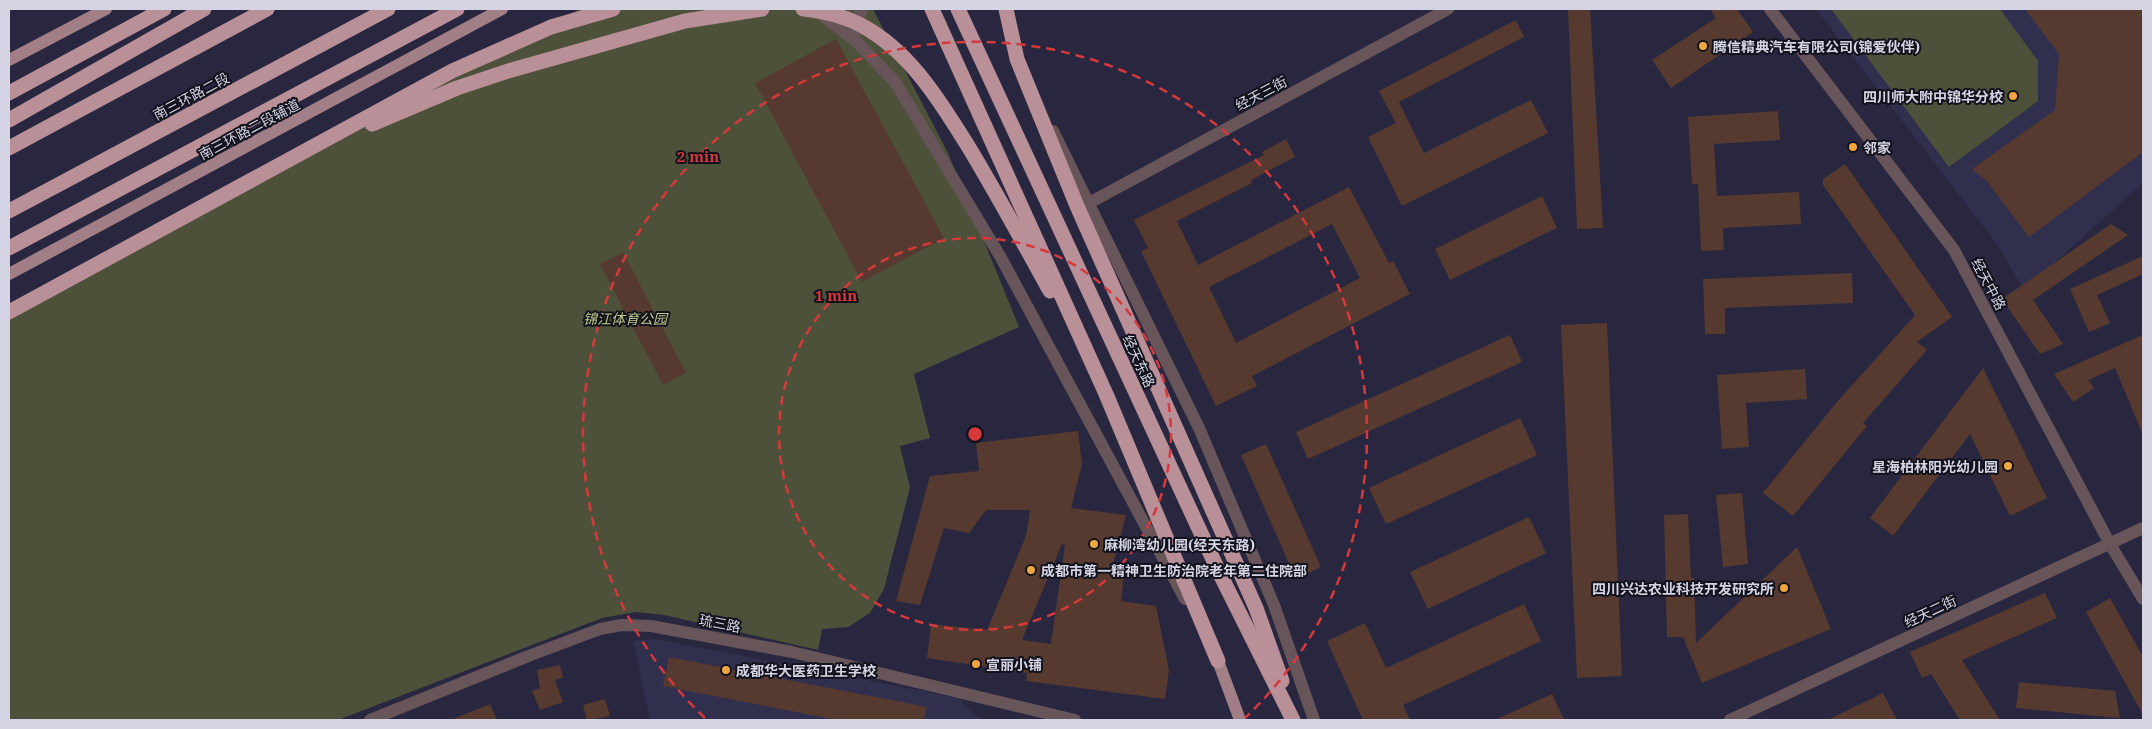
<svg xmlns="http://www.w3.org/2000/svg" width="2152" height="729" viewBox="0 0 2152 729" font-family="'Noto Serif','Noto Sans SC',serif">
  <rect width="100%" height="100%" fill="#29273f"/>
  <g fill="#312f4e">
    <path d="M1816,9H2143V183L2024,290L1997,244Z"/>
    <path d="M655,639L958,698L981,720H650L633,641Z"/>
  </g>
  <g fill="#4d513a">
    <path d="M580,9H873L948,153L1019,327L914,374L930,438L900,446L910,487L884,589L870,613L848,627L822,629L818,650L664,615L636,612L602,618L338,720H9V306Z"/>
    <path d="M1831,9H2000L2038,61V101L1949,167Z"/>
  </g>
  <g fill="#563a2f" fill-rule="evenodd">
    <path d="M1568,9H1590L1603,228L1577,229Z"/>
    <path d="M1710,9H1737L1753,32L1671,88L1652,60L1716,18Z"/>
    <path d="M2025,9H2143V152L2029,237L1986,180L1972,169L2055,110L2059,54Z"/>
    <path d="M1516,20L1524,37L1399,102L1424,153L1531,100L1548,133L1402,206L1368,137L1396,123L1379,91Z"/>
    <path d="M836,39L944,238L862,282L755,83Z"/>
    <path d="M1778,111L1780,140L1714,144L1717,196L1799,192L1801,224L1723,228L1724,250L1701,251L1698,184H1692L1688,117Z"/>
    <path d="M1286,139L1295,157L1251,180L1252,183L1177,221L1198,265L1349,187L1389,263L1393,261L1410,294L1252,376L1257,386L1216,406L1141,251L1148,248L1134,220L1264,155L1262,152ZM1332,224L1360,278L1236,343L1209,287Z"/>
    <path d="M1845,164L1952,317L1917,342L1927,350L1863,423L1867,426L1793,516L1763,493L1837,402L1915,315L1823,185V179Z"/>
    <path d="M1542,196L1557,228L1450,280L1435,249Z"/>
    <path d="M2111,224L2128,235L2033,300L2063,344L2040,354L2002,299Z"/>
    <path d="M623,252L686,373L663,385L600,264Z"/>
    <path d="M2143,256V274L2097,295L2110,323L2089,332L2070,289Z"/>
    <path d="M1852,273L1853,303L1725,308V334H1705L1703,279Z"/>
    <path d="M1607,323L1622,676L1577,678L1561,325Z"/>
    <path d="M1510,335L1522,362L1308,459L1296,432Z"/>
    <path d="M2143,335V435L2115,368L2088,380L2094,388L2073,402L2054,374Z"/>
    <path d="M1983,368L2047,498L2010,516L1970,434L1893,536L1870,518Z"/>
    <path d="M1805,369L1807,399L1746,403L1749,447L1722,449L1717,375Z"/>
    <path d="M1520,418L1537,455L1386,524L1369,488Z"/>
    <path d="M1078,431L1082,464L1071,508L1126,515L1111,572L1124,574L1121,601L1156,606L1169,670L1165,699L1026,681L1027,673L927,658L931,624L987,630L1026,536L1030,510H986L969,533L944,528L920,605L896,601L930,476L979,471L976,443ZM1062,544L1065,545L1051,644L1022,640Z"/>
    <path d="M1266,444L1321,567L1296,579L1241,455Z"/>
    <path d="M1742,493L1748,564L1723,567L1716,495Z"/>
    <path d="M1688,514L1691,578H1694L1696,643L1797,547L1831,629L1702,683L1683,637H1667L1664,515Z"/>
    <path d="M1529,517L1546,553L1428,609L1410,572Z"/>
    <path d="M2045,593L2057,618L1962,660L2000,720H1960L1931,674L1922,678L1910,652Z"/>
    <path d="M2110,598L2143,657V715L2086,612Z"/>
    <path d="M1524,604L1541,641L1403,705L1410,720H1363L1327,641L1365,623L1386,668Z"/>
    <path d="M669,657L927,707L924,720H837L663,686Z"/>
    <path d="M560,665L563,678L555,680L563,702L540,710L532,691L540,688L537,670Z"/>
    <path d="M2019,682L2115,691L2120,718L2016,708Z"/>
    <path d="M1883,693L1897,720H1828Z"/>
    <path d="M1552,694L1564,720H1495Z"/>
    <path d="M605,699L610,716L587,720L583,705Z"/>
    <path d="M490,704L497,720H451Z"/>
  </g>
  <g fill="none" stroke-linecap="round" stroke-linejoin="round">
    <g stroke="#675559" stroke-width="12">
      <path d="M1770,9L1954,250L2110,544L2143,599"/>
      <path d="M818,12L856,41L895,82L1000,256L1185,599"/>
      <path d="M857,31L861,9"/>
      <path d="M1053,131L1199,428L1274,605L1314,720"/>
      <path d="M1089,203L1448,9"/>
      <path d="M370,720L531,655L600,629L622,625L651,626L792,652L1075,720"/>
      <path d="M1730,720L2143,528"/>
    </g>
    <g stroke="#a27f86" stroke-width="12">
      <path d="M9,60L106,9"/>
      <path d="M9,274L502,9"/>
      <path d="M1218,661L1240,720"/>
    </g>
    <g stroke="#b98f98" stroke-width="15">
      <path d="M803,9C825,11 852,18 871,31C913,57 942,104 968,146C997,194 1023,242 1050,291"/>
      <path d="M932,9L1106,394L1218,661"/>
      <path d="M958,9L1219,572L1293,720"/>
      <path d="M1006,9L1017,59L1077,206L1256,608L1282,681"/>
      <path d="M9,93L164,9"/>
      <path d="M9,120L204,9"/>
      <path d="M372,124L457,88L508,71L685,21L762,9"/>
      <path d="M9,148L267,9"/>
      <path d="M9,211L388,9"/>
      <path d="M9,248L457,9"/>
      <path d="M9,312L452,71L551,27L613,9"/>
    </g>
  </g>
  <g fill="none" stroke="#d6393b" stroke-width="2.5" stroke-dasharray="9 6">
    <circle cx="975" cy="434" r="196"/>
    <path d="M705 718A392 392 0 1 1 1245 718"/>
  </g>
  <g fill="#f0a63f" stroke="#12121d" stroke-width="2">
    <circle cx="1703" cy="46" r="5"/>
    <circle cx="2013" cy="96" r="5"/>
    <circle cx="1853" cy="147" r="5"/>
    <circle cx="2008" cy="466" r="5"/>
    <circle cx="1094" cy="544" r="5"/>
    <circle cx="1031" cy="570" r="5"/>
    <circle cx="1784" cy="588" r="5"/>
    <circle cx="976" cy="664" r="5"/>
    <circle cx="726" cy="670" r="5"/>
  </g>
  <g text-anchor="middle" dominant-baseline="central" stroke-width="4" stroke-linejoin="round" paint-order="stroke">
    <g font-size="14" font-weight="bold" fill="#d4d4e4" stroke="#12121d" text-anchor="start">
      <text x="1713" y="46">腾信精典汽车有限公司(锦爱伙伴)</text>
      <text x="2003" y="96" text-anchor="end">四川师大附中锦华分校</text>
      <text x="1863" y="147">邻家</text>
      <text x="1998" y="466" text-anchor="end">星海柏林阳光幼儿园</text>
      <text x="1104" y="544">麻柳湾幼儿园(经天东路)</text>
      <text x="1041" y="570">成都市第一精神卫生防治院老年第二住院部</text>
      <text x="1774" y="588" text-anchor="end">四川兴达农业科技开发研究所</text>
      <text x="986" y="664">宣丽小铺</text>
      <text x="736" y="670">成都华大医药卫生学校</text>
    </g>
    <g font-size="14" fill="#d4d4e4" stroke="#12121d">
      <text transform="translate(1261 93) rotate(-28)">经天三街</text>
      <text transform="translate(191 96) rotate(-28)">南三环路二段</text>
      <text transform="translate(249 129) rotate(-28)">南三环路二段辅道</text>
      <text transform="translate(1989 284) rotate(62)">经天中路</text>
      <text transform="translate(1139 361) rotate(65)">经天东路</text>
      <text transform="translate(1930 611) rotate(-25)">经天二街</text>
      <text transform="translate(720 623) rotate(11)">琉三路</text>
    </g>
    <g font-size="14" font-style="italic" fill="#bcc88b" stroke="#12121d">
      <text x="625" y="318">锦江体育公园</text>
    </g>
  </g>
  <circle cx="975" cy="434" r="8" fill="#d6393b" stroke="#12121d" stroke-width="2.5"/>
  <g font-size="15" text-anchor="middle" font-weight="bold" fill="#d6393b" stroke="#12121d" stroke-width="4" stroke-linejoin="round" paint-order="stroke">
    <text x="698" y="162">2 min</text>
    <text x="836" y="301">1 min</text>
  </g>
  <rect width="2152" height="729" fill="none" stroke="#d4d4e4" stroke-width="20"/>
</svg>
